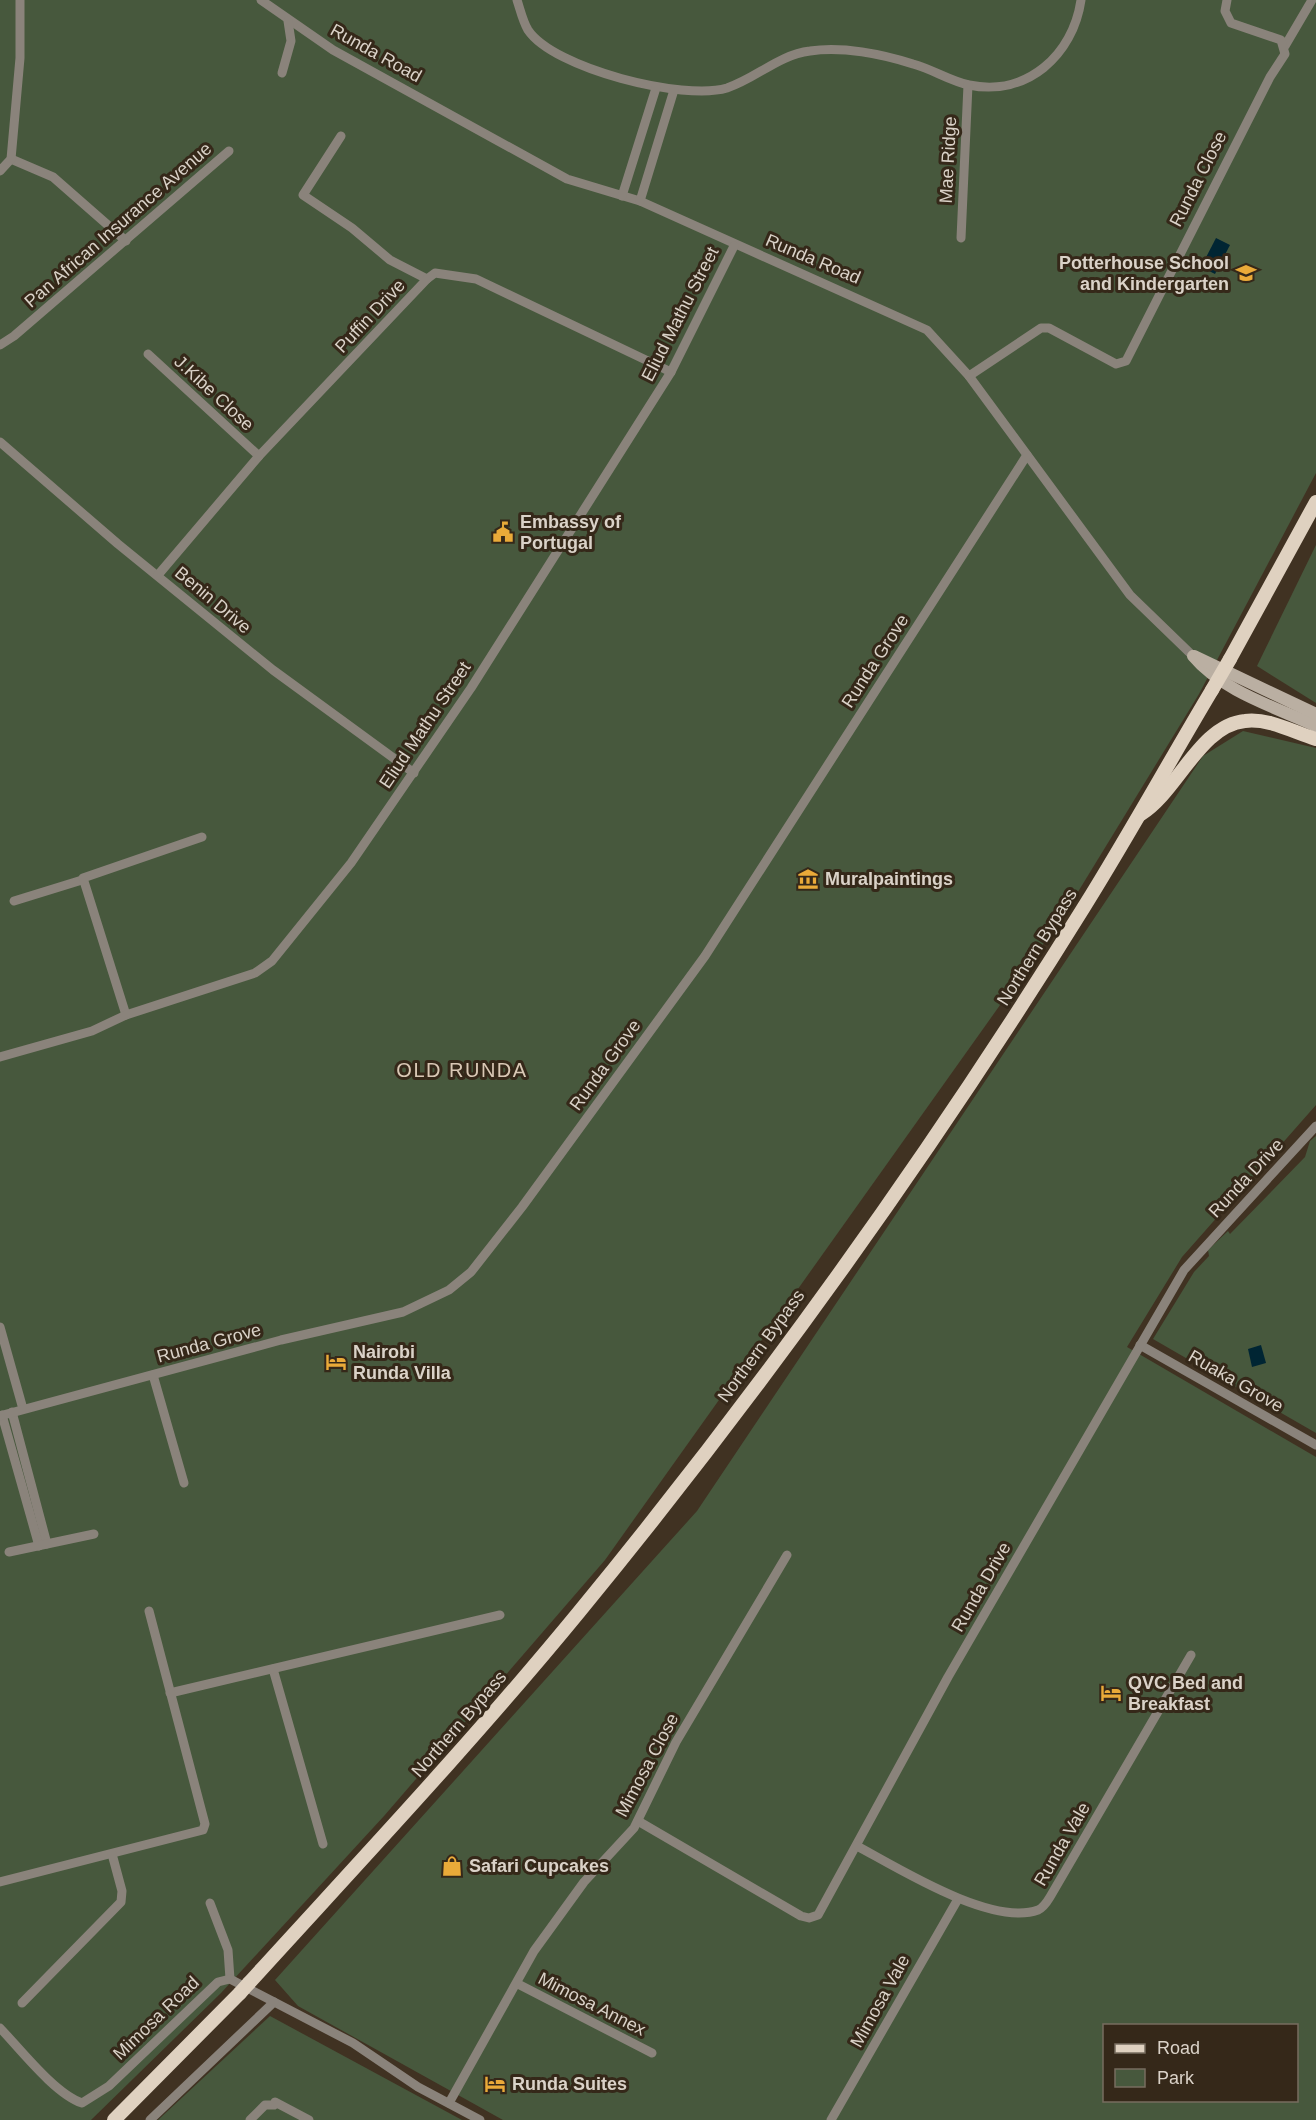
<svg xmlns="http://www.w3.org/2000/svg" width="1316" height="2120" viewBox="0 0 1316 2120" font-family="Arial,sans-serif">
  <rect width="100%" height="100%" fill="#403222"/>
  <g fill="#47583d" fill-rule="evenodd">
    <path d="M0,0H1316V473L1199,694L1062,918L605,1560L384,1816L221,1993L91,2120H0Z"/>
    <path d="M1316,545V703L1257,666Z"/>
    <path d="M1243,731L1316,748V1105L1182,1257L1127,1347L1316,1457V2120H503L298,2006L275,1980L697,1511L1203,756ZM1104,2026H1296V2100H1104Z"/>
    <path d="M1316,1136V1433L1153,1339L1194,1272L1209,1256L1208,1250L1228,1231L1230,1234L1305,1157L1310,1141Z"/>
    <path d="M270,2016L462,2120H158Z"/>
  </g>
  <g fill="#002533">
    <path d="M1216,238L1230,245L1215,274L1201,267Z"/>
    <path d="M1261,1345L1266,1363L1252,1367L1248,1349Z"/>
  </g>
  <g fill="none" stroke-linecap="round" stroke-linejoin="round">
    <g stroke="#8a837b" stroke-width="9">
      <path d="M261,0L333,50L567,179L640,201L927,330L969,376L1130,595L1193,656"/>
      <path d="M517,0C520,9 523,22 528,30C554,69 684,101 727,88C757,78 778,55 810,51C842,46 882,54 913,64C932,69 950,81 969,85C1027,97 1073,55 1081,0"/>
      <path d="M1285,46L1312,0"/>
      <path d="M282,73L291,41L288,21"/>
      <path d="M341,136L303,195L352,228L390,260L427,279"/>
      <path d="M11,159L53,177L126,241"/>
      <path d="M0,171L11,159L20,58V0"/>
      <path d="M622,196L656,88"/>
      <path d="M640,201L674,90"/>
      <path d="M961,238L968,85"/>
      <path d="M0,345L14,336L229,151"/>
      <path d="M148,354L259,456"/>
      <path d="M969,376L1041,328H1049L1116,364L1126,361L1270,77L1285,54L1281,40L1231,23L1225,11L1227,0"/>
      <path d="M0,442L118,544L273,670L414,773"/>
      <path d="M158,575L259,456L427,279L435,273L476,279L671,372"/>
      <path d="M14,901L82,880"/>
      <path d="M126,1015L83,878L202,837"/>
      <path d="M0,1057L92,1031L126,1015L255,973L272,961L351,863L471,688L671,372L734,246"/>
      <path d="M0,1327L23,1409"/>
      <path d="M1140,1345L1316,1445"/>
      <path d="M153,1375L184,1483"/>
      <path d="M12,1412L47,1544"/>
      <path d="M2,1415L39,1546"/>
      <path d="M0,1416L281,1340L403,1312L449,1290L471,1272L522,1207L705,956L1027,455"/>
      <path d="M9,1552L94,1534"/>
      <path d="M273,1669L323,1844"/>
      <path d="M170,1693L500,1615"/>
      <path d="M638,1821L801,1916L809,1918L818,1915L948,1677L1184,1270L1316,1126"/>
      <path d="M857,1846C898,1868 992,1927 1038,1910C1043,1908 1047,1902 1050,1897L1191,1655"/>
      <path d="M0,1882L203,1830L205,1824L149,1611"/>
      <path d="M210,1903L228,1950L230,1979"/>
      <path d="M518,1984L652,2053"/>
      <path d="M22,2003L121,1902L122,1891L112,1854"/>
      <path d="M0,2028C21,2050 55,2094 82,2103L109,2086L218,1982L230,1979L353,2043L418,2087L480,2120"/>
      <path d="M449,2103L534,1951L584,1882L634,1828L676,1742L787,1555"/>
      <path d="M150,2120L274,2002"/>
      <path d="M250,2120L265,2105H274L275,2102L309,2120"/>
      <path d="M831,2120L958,1899"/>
    </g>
    <g stroke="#baafa2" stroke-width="12">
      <path d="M1193,656C1222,691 1275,707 1316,726"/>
      <path d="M1194,656L1316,714"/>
    </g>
    <g stroke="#dfd1c0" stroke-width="14">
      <path d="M1230,659L1316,502"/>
      <path d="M1141,814C1177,792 1200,725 1245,721C1269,718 1293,732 1316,739"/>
      <path d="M249,1983C360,1861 474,1740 579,1612C762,1389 932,1152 1084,907C1129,835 1169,762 1212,690"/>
      <path d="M114,2120L240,1993"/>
    </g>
    <g stroke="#dfd1c0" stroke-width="14">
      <path d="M1212,690L1230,659"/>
      <path d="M240,1993L249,1983"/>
    </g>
  </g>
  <defs>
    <g id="school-bare" transform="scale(1.62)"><path d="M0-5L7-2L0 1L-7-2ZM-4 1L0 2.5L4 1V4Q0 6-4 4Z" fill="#eaaa39" stroke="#352819" stroke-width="2.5" paint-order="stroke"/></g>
    <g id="civic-bare" transform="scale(1.62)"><path d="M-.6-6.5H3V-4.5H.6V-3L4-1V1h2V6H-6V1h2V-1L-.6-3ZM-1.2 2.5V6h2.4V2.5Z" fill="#eaaa39" stroke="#352819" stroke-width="2.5" paint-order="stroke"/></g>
    <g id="museum-bare" transform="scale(1.62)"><path d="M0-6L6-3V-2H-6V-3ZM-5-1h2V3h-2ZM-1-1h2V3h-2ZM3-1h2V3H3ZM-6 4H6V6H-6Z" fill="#eaaa39" stroke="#352819" stroke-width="2.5" paint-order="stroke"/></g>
    <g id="hotel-bare" transform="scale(1.62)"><path d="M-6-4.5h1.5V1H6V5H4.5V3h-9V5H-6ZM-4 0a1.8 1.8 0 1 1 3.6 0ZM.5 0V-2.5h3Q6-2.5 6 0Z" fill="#eaaa39" stroke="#352819" stroke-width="2.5" paint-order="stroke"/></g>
    <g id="shop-bare" transform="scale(1.62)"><path d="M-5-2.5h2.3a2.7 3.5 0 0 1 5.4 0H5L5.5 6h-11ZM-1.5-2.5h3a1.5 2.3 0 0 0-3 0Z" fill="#eaaa39" stroke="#352819" stroke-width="2.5" paint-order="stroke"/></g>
  </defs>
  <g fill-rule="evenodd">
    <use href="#school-bare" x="1246" y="273"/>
    <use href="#civic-bare" x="503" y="532"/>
    <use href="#museum-bare" x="808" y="879"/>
    <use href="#hotel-bare" x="336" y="1362"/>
    <use href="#hotel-bare" x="1111" y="1693"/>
    <use href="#shop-bare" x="452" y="1866"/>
    <use href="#hotel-bare" x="495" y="2084"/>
  </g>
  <g text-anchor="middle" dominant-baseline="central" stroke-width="6" stroke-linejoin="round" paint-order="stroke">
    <g font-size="18" fill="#dad2c8" stroke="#352819">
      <text transform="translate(376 53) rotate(29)">Runda Road</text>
      <text transform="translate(948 160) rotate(-87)">Mae Ridge</text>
      <text transform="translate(1198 179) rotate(-63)">Runda Close</text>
      <text transform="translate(118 225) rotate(-41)">Pan African Insurance Avenue</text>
      <text transform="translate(813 259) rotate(23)">Runda Road</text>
      <text transform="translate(680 314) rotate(-63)">Eliud Mathu Street</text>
      <text transform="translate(370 316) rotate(-47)">Puffin Drive</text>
      <text transform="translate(214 393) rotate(43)">J.Kibe Close</text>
      <text transform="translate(213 600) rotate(40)">Benin Drive</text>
      <text transform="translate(875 661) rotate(-57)">Runda Grove</text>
      <text transform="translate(425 725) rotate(-56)">Eliud Mathu Street</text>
      <text transform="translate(1037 947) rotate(-58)">Northern Bypass</text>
      <text transform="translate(605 1065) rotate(-54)">Runda Grove</text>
      <text transform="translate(1246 1178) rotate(-47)">Runda Drive</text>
      <text transform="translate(209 1343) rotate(-15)">Runda Grove</text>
      <text transform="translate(761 1346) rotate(-54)">Northern Bypass</text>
      <text transform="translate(1236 1381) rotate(30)">Ruaka Grove</text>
      <text transform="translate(981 1587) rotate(-60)">Runda Drive</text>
      <text transform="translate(459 1724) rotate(-49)">Northern Bypass</text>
      <text transform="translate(647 1765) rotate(-62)">Mimosa Close</text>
      <text transform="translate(1062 1844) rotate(-60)">Runda Vale</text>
      <text transform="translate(880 2001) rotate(-61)">Mimosa Vale</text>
      <text transform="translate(592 2004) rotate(27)">Mimosa Annex</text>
      <text transform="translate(156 2018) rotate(-44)">Mimosa Road</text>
    </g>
    <g font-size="18" font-weight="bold" fill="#dad2c8" stroke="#352819" text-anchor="start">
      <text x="1229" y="263" text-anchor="end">Potterhouse School<tspan x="1229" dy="21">and Kindergarten</tspan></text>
      <text x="520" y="522">Embassy of<tspan x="520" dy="21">Portugal</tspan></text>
      <text x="825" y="879">Muralpaintings</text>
      <text x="353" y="1352">Nairobi<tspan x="353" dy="21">Runda Villa</tspan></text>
      <text x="1128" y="1683">QVC Bed and<tspan x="1128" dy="21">Breakfast</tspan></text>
      <text x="469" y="1866">Safari Cupcakes</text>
      <text x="512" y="2084">Runda Suites</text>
    </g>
    <g font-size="20" letter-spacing="1.5" fill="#d9c8b5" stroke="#352819">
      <text x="462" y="1070">OLD RUNDA</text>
    </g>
  </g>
  <rect x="1103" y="2024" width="195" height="78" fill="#352819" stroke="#776c5f" stroke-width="1.5"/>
  <rect x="1115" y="2044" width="30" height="9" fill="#dfd1c0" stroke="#776c5f" stroke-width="1.5"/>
  <text x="1157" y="2054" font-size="18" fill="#dad2c8">Road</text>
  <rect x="1115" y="2069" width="30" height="18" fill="#47583d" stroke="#776c5f" stroke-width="1.5"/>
  <text x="1157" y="2084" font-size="18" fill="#dad2c8">Park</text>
</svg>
